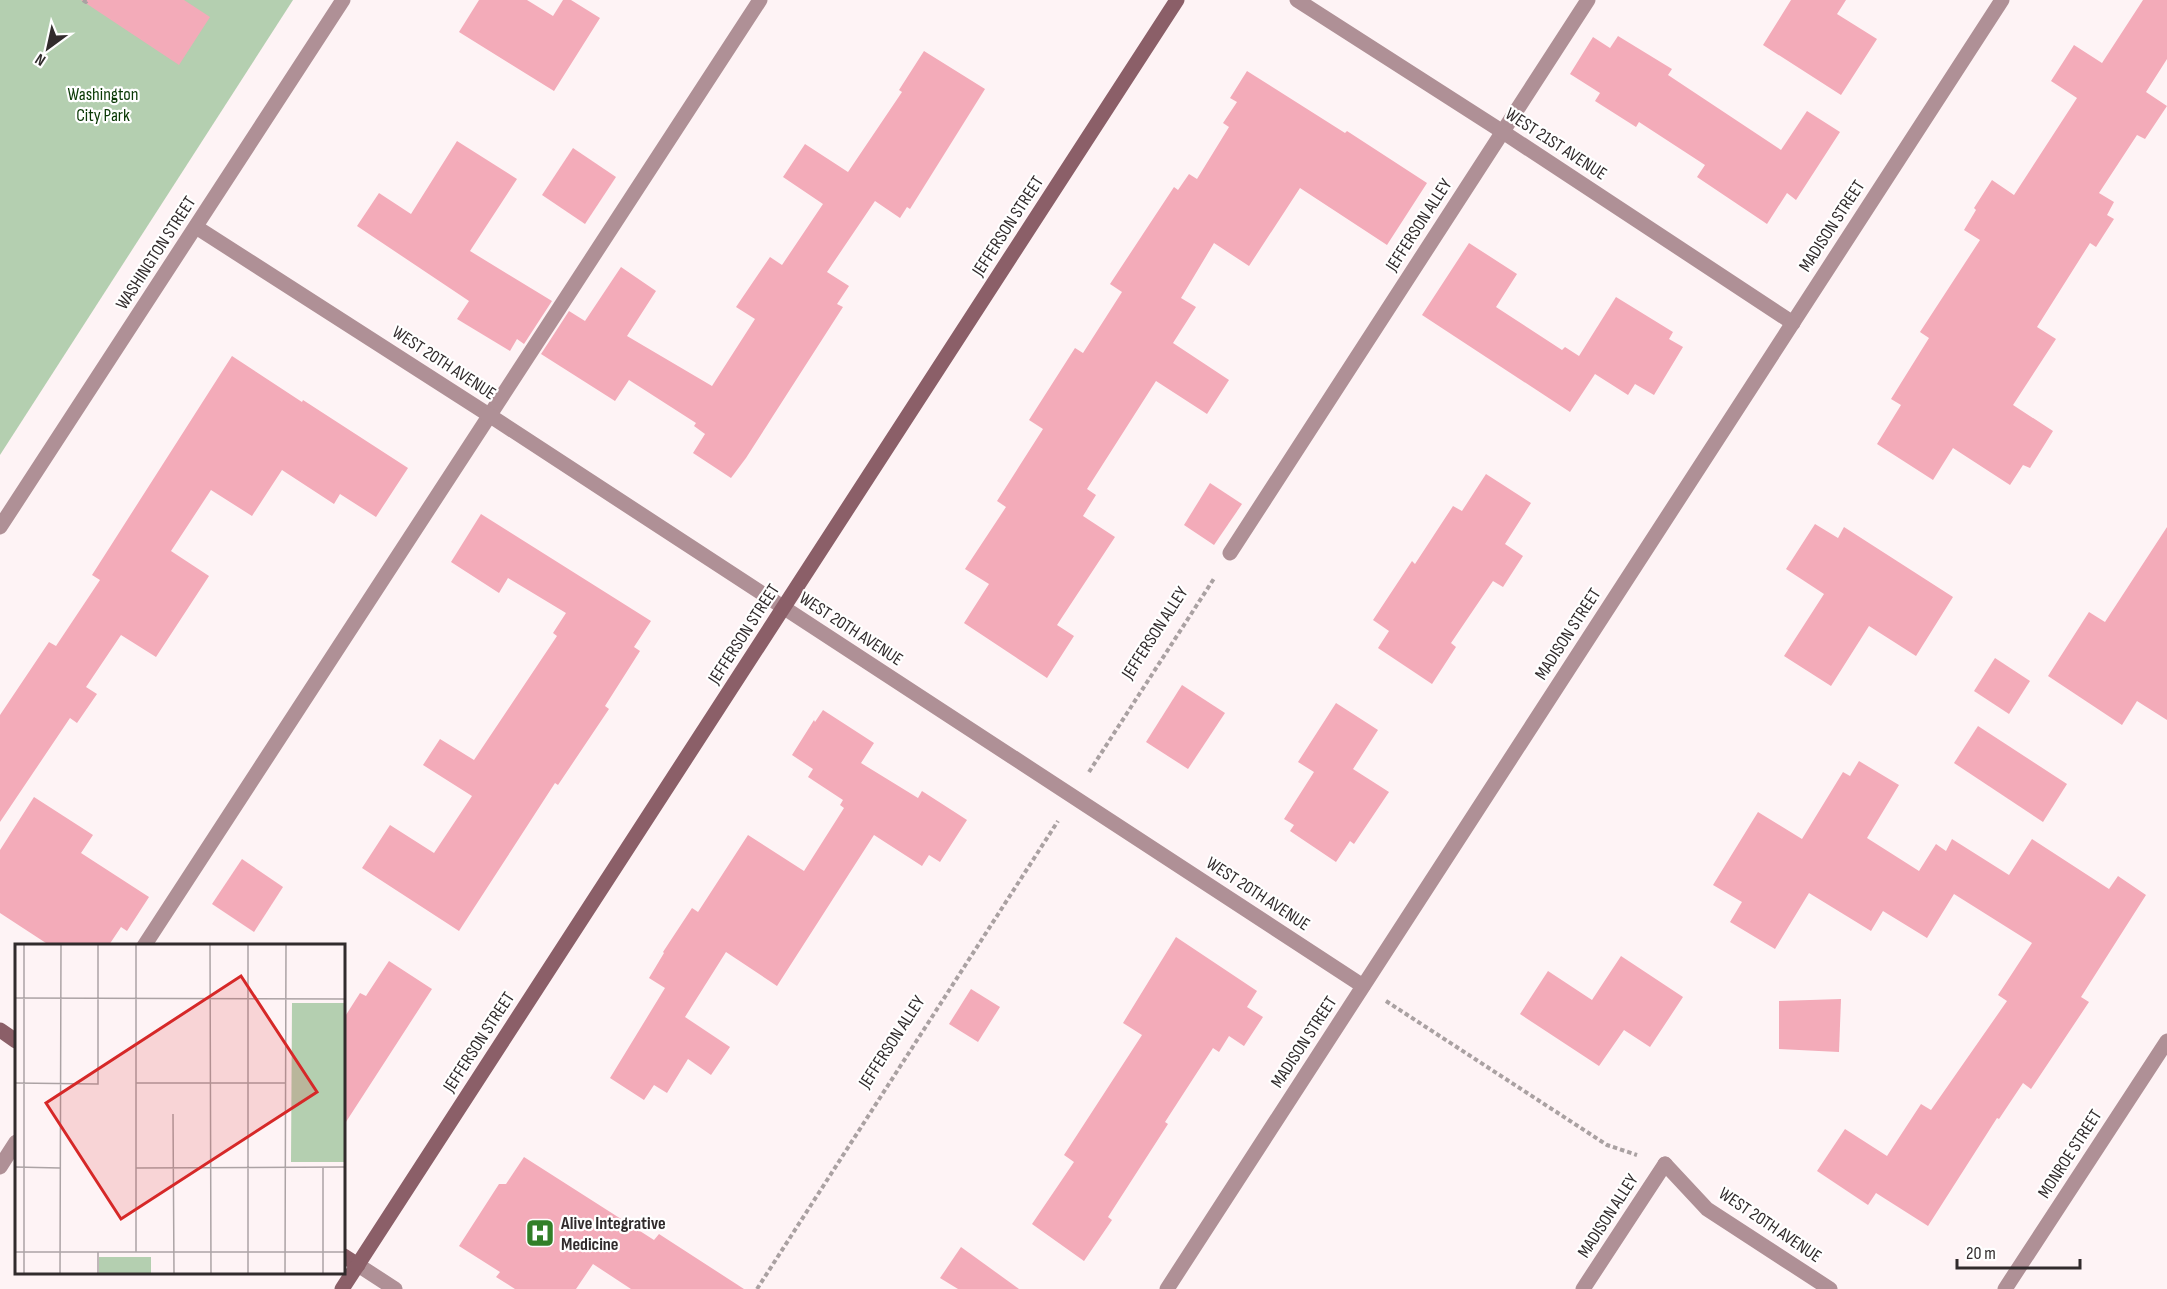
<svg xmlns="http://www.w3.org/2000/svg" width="2167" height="1289" viewBox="0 0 2167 1289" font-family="'Sofia Sans Condensed',sans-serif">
  <rect width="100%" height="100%" fill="#fef3f5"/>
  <path fill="#b4cfb0" d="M0,0H293L0,455Z"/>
  <g fill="#f3abb9">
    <path d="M81,0H184L210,17L179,65Z"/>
    <path d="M479,0H527L553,16L563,0H571L600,18L554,91L459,32Z"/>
    <path d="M1791,0H1846L1837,14L1877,39L1841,95L1763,45Z"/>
    <path d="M2143,0H2167V59L2146,92L2167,106L2145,139L2137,135L2099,193L2114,202L2107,215L2114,219L2096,247L2090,243L2037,327L2056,339L2013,405L2053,431L2030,468L2023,465L2010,485L1953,448L1933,480L1877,444L1901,405L1891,399L1929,338L1920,332L1980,240L1964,230L1976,210L1974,208L1992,180L2014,195L2077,98L2051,81L2074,45L2102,63Z"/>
    <path d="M1618,36L1672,69L1668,75L1781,150L1807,111L1840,132L1796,200L1787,193L1767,224L1697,177L1705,165L1639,122L1636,127L1595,101L1600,93L1570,74L1593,37L1610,48Z"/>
    <path d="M924,51L985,89L910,209L907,207L900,218L875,201L827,272L849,286L837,304L843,307L746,458L731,478L693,453L705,434L694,426L696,423L629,380L615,401L541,354L569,311L585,321L621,267L656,291L627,336L712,386L755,319L736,307L770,257L782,265L823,204L783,177L805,144L848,172L902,92L899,90Z"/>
    <path d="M1247,71L1345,133L1347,131L1427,183L1387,245L1300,188L1249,266L1214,243L1181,298L1196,307L1173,343L1229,380L1207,414L1156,381L1087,489L1096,495L1083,516L1115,537L1057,625L1074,636L1047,678L964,623L989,584L965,569L1006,507L997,501L1043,429L1029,420L1075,348L1083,353L1122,292L1110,284L1174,187L1178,190L1189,174L1197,179L1229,127L1223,123L1237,102L1230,98Z"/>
    <path d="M457,141L517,179L470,251L552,301L524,344L517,339L510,351L457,319L469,301L357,226L379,193L411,214Z"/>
    <path d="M573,148L616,177L585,224L542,195Z"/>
    <path d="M1469,243L1517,274L1496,307L1562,350L1565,347L1579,356L1616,297L1673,332L1669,339L1683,347L1654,395L1635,384L1628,395L1595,374L1570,412L1422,315Z"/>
    <path d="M232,356L302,402L303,400L408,468L376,517L340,494L334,504L282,470L252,516L211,490L171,551L209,576L156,657L121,635L86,687L97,694L77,723L70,718L0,822V715L49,642L56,646L100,580L92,575Z"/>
    <path d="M1486,474L1531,503L1505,544L1523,556L1503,587L1493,581L1451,643L1456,647L1432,684L1378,648L1389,631L1373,620L1412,561L1415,564L1453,506L1462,511Z"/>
    <path d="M1210,483L1242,504L1214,545L1184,525Z"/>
    <path d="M481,514L651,621L634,647L640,651L605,706L609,709L558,785L555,783L459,931L362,868L390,825L434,853L472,796L423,765L440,739L474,760L557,636L553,633L566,613L508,578L499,593L451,562Z"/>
    <path d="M1815,524L1838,538L1844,527L1953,597L1916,656L1869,626L1831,686L1784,656L1824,594L1786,569Z"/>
    <path d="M2167,527V720L2137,701L2122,725L2048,676L2089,612L2105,622Z"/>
    <path d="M1995,658L2030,681L2009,714L1974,691Z"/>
    <path d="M1182,685L1225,713L1188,769L1146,742Z"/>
    <path d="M1336,703L1378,730L1353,769L1389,792L1354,844L1350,841L1336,862L1290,831L1294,825L1284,819L1314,772L1298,762Z"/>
    <path d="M823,710L874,743L861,763L918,798L922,791L967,820L940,862L929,855L922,866L874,835L777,986L726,952L685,1017L730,1047L711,1075L688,1059L667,1093L654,1085L644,1100L610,1078L665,988L649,978L664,953L663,952L692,908L698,912L748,835L804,871L844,808L840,805L843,800L808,777L813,769L792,755L814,720L815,722Z"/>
    <path d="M1978,726L2067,784L2043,822L1954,763Z"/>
    <path d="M1859,761L1899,785L1867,838L1919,871L1936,844L1946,851L1952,839L2009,875L2032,839L2109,889L2118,876L2146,895L2081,997L2089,1002L2031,1089L2023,1083L1999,1119L1997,1118L1928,1226L1876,1193L1868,1205L1817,1171L1845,1129L1887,1156L1921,1104L1931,1110L2007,1001L1998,995L2032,943L1954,894L1927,938L1883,911L1871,931L1809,893L1775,949L1730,922L1742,902L1713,885L1758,812L1802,839L1843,772L1850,776Z"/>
    <path d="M34,797L93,835L81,853L149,897L127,931L121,927L109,945H49L0,913V850Z"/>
    <path d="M242,859L283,887L254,932L212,904Z"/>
    <path d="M1176,937L1257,991L1247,1007L1263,1017L1244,1046L1229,1036L1219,1052L1213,1048L1165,1122L1168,1124L1108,1217L1112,1220L1084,1261L1032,1224L1074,1162L1064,1155L1142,1035L1123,1023Z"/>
    <path d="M1621,956L1683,997L1650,1047L1624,1030L1599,1066L1520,1014L1548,971L1592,1000Z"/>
    <path d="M389,961L432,989L344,1125V1018L360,993L366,996Z"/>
    <path d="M971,989L1000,1007L978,1042L949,1024Z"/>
    <path d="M1841,999L1839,1052L1779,1049V1001Z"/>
    <path d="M524,1157L654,1240L659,1234L744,1289H631L593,1264L576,1289H515L496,1277L500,1272L459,1246L499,1184H506Z"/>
    <path d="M961,1247L1019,1289H958L940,1278Z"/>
  </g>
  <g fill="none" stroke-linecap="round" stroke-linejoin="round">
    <g stroke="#aaa1a2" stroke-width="4" stroke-dasharray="4.5 3" stroke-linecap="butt">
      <path d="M83,0L86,2L87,0"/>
      <path d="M1089,772L1215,577"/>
      <path d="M1386,1001L1607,1145L1637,1155"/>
      <path d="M757,1289L1058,821"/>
    </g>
    <g stroke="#af9096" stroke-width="15">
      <path d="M1230,553L1588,0"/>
      <path d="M144,946L760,0"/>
      <path d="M0,1167L16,1142"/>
      <path d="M1583,1289L1665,1164"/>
    </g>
    <g stroke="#af9096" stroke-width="15">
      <path d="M1297,0L1503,132L1793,323"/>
      <path d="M196,227L489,415L1363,986"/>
      <path d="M0,527L343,0"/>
      <path d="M1665,1164L1707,1209L1830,1289"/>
      <path d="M358,1265L395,1289"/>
      <path d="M1167,1289L2002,0"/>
      <path d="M2005,1289L2167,1041"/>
    </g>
    <g stroke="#8b5f68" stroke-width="15">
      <path d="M0,1030L16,1041"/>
      <path d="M344,1256L358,1265"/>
      <path d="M342,1289L1177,0"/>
    </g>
  </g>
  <defs>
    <g id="hospital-square" transform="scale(1.5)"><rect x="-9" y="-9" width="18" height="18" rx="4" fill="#327f28" stroke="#fff"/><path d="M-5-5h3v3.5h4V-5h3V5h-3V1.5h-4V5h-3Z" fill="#fff"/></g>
  </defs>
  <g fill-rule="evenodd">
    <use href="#hospital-square" x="540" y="1233"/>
  </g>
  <g text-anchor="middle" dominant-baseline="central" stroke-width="4.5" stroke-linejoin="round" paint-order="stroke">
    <g font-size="18" fill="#093804" stroke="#fff">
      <text x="103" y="94">Washington<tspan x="103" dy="21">City Park</tspan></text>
    </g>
    <g font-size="18" fill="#312b2c" stroke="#fff">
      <text transform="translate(1556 144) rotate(33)">WEST 21ST AVENUE</text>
      <text transform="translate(1419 225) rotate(-57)">JEFFERSON ALLEY</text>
      <text transform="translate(1008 226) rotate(-57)">JEFFERSON STREET</text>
      <text transform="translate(1832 226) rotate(-57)">MADISON STREET</text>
      <text transform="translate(156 253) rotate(-57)">WASHINGTON STREET</text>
      <text transform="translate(444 363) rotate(33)">WEST 20TH AVENUE</text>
      <text transform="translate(851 629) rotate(33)">WEST 20TH AVENUE</text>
      <text transform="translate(1155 633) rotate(-57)">JEFFERSON ALLEY</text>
      <text transform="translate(744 634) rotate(-57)">JEFFERSON STREET</text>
      <text transform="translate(1568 634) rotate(-57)">MADISON STREET</text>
      <text transform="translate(1258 894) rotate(33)">WEST 20TH AVENUE</text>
      <text transform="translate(479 1042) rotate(-57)">JEFFERSON STREET</text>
      <text transform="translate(892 1042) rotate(-57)">JEFFERSON ALLEY</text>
      <text transform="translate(1304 1042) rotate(-57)">MADISON STREET</text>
      <text transform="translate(2070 1154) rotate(-57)">MONROE STREET</text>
      <text transform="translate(1608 1216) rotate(-57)">MADISON ALLEY</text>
      <text transform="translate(1770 1225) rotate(34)">WEST 20TH AVENUE</text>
    </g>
    <g font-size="18" font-weight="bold" fill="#312b2c" stroke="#fff" text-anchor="start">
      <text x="561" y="1223">Alive Integrative<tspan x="561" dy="21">Medicine</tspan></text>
    </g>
  </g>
  <g transform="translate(15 944)">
    <rect width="330" height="330" fill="#fef3f5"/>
    <path d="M277,59H330V218H276ZM84,313H136V330H84Z" fill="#b4cfb0"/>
    <path fill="none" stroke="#aca3a5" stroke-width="1.5" d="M121,0V308M195,0L196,330M0,54L330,55M0,139L83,140V0M121,139H271M158,170L159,330M0,223L45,224M308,223V330M121,224L330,223M0,308H330M83,308V330M9,330V0M45,330L46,0M233,330V0M270,330L271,0"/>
    <path fill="#d62828" fill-opacity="0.15" stroke="#d62828" stroke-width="3" d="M226,32L302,148L106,275L31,159Z"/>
    <rect width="330" height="330" fill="none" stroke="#312b2c" stroke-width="3"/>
  </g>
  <g transform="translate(48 48) rotate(213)" stroke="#ffffff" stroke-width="4.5" paint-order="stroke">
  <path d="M0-4.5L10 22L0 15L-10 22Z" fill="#312b2c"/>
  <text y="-9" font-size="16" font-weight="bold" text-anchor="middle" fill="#312b2c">N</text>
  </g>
  <path d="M1957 1259v9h123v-9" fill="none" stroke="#312b2c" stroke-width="3"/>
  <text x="1966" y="1259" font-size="18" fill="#312b2c" stroke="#ffffff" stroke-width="4.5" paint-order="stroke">20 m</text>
</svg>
